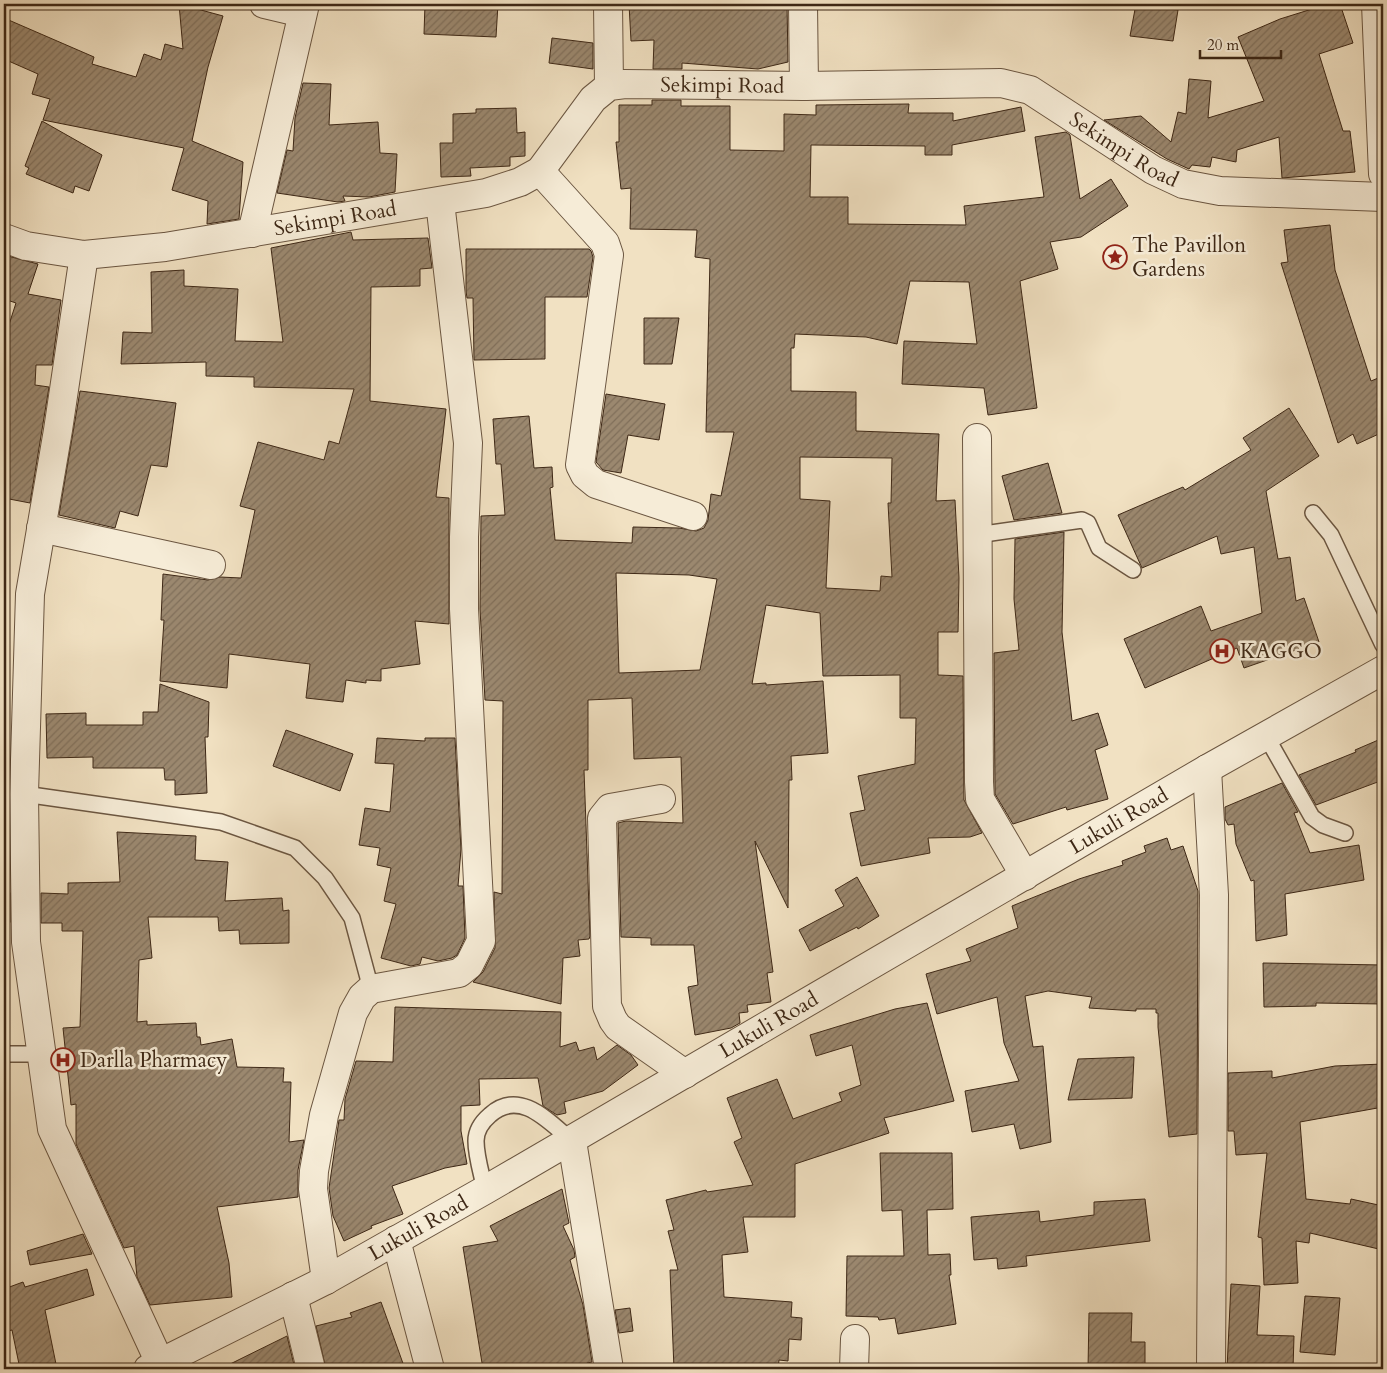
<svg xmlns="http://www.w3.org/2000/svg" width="1387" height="1373" viewBox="0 0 1387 1373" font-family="Cardo,serif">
  <defs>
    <pattern id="building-hatch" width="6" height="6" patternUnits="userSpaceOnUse" patternTransform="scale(1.25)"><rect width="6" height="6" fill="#9b886f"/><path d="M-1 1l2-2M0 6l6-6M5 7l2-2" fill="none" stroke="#806f5a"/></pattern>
  </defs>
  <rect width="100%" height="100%" fill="#f1e1c2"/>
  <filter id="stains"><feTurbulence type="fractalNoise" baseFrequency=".004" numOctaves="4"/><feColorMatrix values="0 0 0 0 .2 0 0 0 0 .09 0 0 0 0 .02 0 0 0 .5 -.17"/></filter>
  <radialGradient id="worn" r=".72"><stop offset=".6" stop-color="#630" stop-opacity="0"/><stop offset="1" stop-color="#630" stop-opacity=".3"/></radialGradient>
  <g fill="url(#building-hatch)" stroke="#3e2816" fill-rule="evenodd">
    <path d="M179,4L223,16L208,67L192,141L243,162L239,219L207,224L208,201L172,190L184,148L43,120L50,99L32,94L38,74L4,59V18L94,57L92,64L136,77L144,54L161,60L165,44L183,49Z"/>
    <path d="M425,4H498L496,37L424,34Z"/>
    <path d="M629,4H787L788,62L758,69L682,63V69H653L654,40L631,41Z"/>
    <path d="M1136,4L1178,10L1173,41L1130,36Z"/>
    <path d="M1328,4H1340L1353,43L1319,54L1343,131H1350L1355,172L1282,178L1279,137L1237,150L1236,162L1212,157L1210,167L1192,165L1189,169L1167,159L1104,120L1141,116L1171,142L1178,112L1186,114L1189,79L1211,81L1208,118L1264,101L1238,37L1280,19Z"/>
    <path d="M552,38L593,43V69L549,63Z"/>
    <path d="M303,83L331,84L329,125L378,122L380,153L397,154L395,192L369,197L343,196L345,201L338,202L277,193L287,150L293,151L295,118Z"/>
    <path d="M652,100H681V106H730V150L784,151V114L816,115V105L909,104L908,113H953V121L1021,107L1025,131L952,145V155H925V146L811,145L810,197H848V224L966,225L964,206L1044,197L1035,137L1066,132L1070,135L1080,199L1111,179L1128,206L1081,237L1050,242L1058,269L1020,281L1037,408L988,415L984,388L902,384L904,341L977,344L969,282L910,281L897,344L866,337L795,334L794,348H791V391L856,392V431L939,434L936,501L955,500L959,578L958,632H938V675L963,676L964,800L982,833L970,837L928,838L930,853L861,866L850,813L865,810L858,776L915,764L916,718H900V675L823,676L820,613L766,605L752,684L766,683V685L823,681L828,753L791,756L792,780H789L788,908L755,841L773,972L767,973L771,1002L747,1005L748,1012L739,1013L740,1023L731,1028L695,1035L688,987L698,985L694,945H651V938L621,937L618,823L626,821L683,823L681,757L634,759L632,698L588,700V770H584L590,936L589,939L578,940L580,956L563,958L561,1004L473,982L483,972L495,948L494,892L502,894L503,701L485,700L480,609L481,516L505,515L501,464H496L493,419L529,416L534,468L552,467L553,487L550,488L555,540L632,543L633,527L679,528L696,531L704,528L708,520L711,494L721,496L734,432H706L710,259L695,257L697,230L630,229L631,188L621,189L616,142H619V105H652ZM800,457L892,458L891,503H888L892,577L881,576L880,591L826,588L830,501L800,499ZM616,573L689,575L717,579L700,670L619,673Z"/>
    <path d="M516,108L517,133L525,132V156L510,157V166L470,168L471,176L441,177L440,143H453V114L476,113V109Z"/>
    <path d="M42,121L102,155L89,191L75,186L73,193L26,174L29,168L25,166Z"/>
    <path d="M1330,225L1335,270L1371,381L1383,376V432L1357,444L1353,434L1338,443L1281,263L1288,262L1284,230Z"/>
    <path d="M351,232L353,240L428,238L432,268L420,269V286L371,287L370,401L446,409L436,497L449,498V624L415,621L420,664L381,669V681L366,680V683L346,680L343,702L306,698L310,664L229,654L227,688L160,681L164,620H161L163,574L208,580L220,577L241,578L255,510L240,506L258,442L324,460L329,441L339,444L354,389L254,387V377L206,376V362L121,364L123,332L152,333L151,272L184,270V286L238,289L235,341L283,342L271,248Z"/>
    <path d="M466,249H589L591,251L593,257L587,297H545V359L474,360L473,298H467L466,291Z"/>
    <path d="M4,255L38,264L28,294L61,300L52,365H36L35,385L49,387L30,503L4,498V340L16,303L4,299Z"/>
    <path d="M644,318H679L672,364H644Z"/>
    <path d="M80,391L176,403L167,467L151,465L138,516L120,511L115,528L59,515Z"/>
    <path d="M606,394L665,404L659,440L628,435L621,473L603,470L596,462Z"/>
    <path d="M1289,408L1319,456L1266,491L1278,559L1290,557L1296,601L1304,598L1319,642L1244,668L1237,648L1145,688L1124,639L1201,606L1211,631L1262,613L1254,547L1221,554L1217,536L1142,568L1118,515L1183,487L1185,490L1251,450L1243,438Z"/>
    <path d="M1048,463L1062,513L1014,520L1002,476Z"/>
    <path d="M1064,532L1062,632L1072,721L1098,713L1108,745L1095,750L1108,799L1067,810L1066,807L1013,824L995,794L994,653L1019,650L1014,599L1015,539Z"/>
    <path d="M160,684L209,702L208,737H205L207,793L175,795V780H165L164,768H93V757L47,758L46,714L86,713V725H143V712H158Z"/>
    <path d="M286,730L353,754L340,791L273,766Z"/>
    <path d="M377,738L425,741V738H455L461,849L458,886H463L465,938L457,955L452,958L438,961L422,957L420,964L411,966L381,958L396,904L384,901L391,868L377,865L380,848L359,845L365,808L390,812L394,764L375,763Z"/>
    <path d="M1383,738V780L1316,805L1299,775L1356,752L1355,750Z"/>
    <path d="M1282,783L1298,812L1294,813L1310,853L1359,845L1364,880L1285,894L1287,935L1256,941L1254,880L1251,881L1236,844L1234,824L1228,825L1225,819V807Z"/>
    <path d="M117,832L196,836L195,860L228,862L225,901L282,898L283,911L289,910V943L240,944L239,930L219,931L218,917H148L152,958L139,960L137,1022L147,1021V1025L196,1023L197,1037H200L201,1045L232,1039L237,1067L284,1068L283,1082H291L289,1142L304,1140L298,1170V1197L217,1207L229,1263L232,1297L150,1305L137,1277L134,1246L124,1248L76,1144V1104L71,1105L63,1028L80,1027L83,931H62V923H41V893L68,894V883L120,882Z"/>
    <path d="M1167,838L1171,850L1183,846L1198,891L1197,1134L1169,1137L1158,1027V1013H1156V1009H1136V1011L1089,1008L1092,997L1048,991L1025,996L1033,1047L1043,1046L1051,1142L1020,1149L1014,1124L972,1132L965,1091L1019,1081L1004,1043L997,997L937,1014L926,974L971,961L966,949L1018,928L1012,906L1079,879L1123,865L1122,861L1146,852L1144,846Z"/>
    <path d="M857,877L879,916L858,929L857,927L810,951L799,930L844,906L835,890Z"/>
    <rect x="4" y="893" width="6" height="29"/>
    <path d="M1263,963L1383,965V1004L1316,1003V1006L1264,1007Z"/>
    <path d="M927,1003L954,1101L884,1118L889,1133L795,1164V1217H743L748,1252L722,1255L724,1297L792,1302L791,1317L802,1318L801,1340L789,1339L788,1361L779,1360L778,1369H674L670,1270H678L668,1231L674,1230L666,1200L706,1190L707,1192L753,1185L734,1142L742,1138L727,1098L777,1079L793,1119L842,1101L839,1093L861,1085L852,1045L816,1056L810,1035L895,1009Z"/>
    <path d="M395,1007L561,1012L560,1047L576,1042L579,1051L594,1047L597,1060L617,1045L631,1055L638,1065L603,1091L564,1102L566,1113L557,1115L543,1106L538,1078L479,1079L480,1105L461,1106V1131L467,1164L445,1168L392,1186L403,1214L371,1226L372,1228L344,1241L333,1216L329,1188L339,1120H344L345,1099L356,1061L393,1062Z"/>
    <path d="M1134,1057L1132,1098L1068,1100L1078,1059Z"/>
    <path d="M1383,1064V1107L1300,1122L1306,1199L1350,1204L1351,1199L1383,1206V1250L1310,1233L1309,1243L1296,1241L1298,1283L1264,1285L1262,1238L1258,1237L1267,1153L1236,1155L1234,1131H1228V1073L1272,1071V1078L1335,1066Z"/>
    <path d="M880,1153H952L953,1209L927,1210L928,1255L950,1254L951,1275H949L956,1324L898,1334L895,1318L879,1320L878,1317L846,1316L847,1256H904L902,1210L882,1211Z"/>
    <path d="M562,1189L569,1223L563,1226L574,1250L575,1257L570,1260L583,1305L592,1362L587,1363L588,1369H483L463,1247L498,1241L490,1226Z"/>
    <path d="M1145,1199L1150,1241L1026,1256L1027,1266L998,1269L997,1258L974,1260L971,1217L1039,1211L1040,1222L1094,1215V1202Z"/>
    <path d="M83,1234L92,1254L30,1265L27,1251Z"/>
    <path d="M87,1269L94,1295L45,1310L57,1369H20L12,1330L4,1332V1289L23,1282L25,1287Z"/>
    <path d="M1231,1284L1260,1286L1257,1335L1294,1336L1293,1369H1227Z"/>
    <path d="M1305,1296L1340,1298L1335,1355L1300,1352Z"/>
    <path d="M381,1302L405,1369H326L316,1326L352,1317L350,1313Z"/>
    <path d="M630,1308L633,1331L619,1333L615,1310Z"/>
    <path d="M1089,1313H1132L1131,1342H1145V1369H1088Z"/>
    <path d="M287,1336L295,1369H220Z"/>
  </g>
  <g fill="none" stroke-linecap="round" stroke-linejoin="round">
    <g stroke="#6b5641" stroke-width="18">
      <g id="service">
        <path d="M1313,513L1331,535L1383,645"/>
        <path d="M977,535L1082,520L1088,523L1099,548L1133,570"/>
        <path d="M1266,736L1312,817L1323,825L1345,833"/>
        <path d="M24,794L221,822L295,848L325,878L352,918L371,989"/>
        <path d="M4,1054H41"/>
        <path d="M485,1190C482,1175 476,1157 476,1141C476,1130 483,1121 490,1115C520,1088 549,1122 572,1141"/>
      </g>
    </g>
    <g stroke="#6b5641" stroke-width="30">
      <g id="minor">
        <path d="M264,4L302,13"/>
        <path d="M608,4L609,86"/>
        <path d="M803,4L804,86"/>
        <path d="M1376,4L1383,174"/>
        <path d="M540,171L605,243L609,255L580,465L585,475L596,484L693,516"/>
        <path d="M252,233L305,4"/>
        <path id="s1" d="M4,238L26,246L84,255L165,247L486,193L520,182L540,171L593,99L609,86L625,84L804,86L1001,83L1030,90L1153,170L1183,184L1220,191L1383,197"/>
        <path d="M84,255L58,430L30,594L24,794L26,942L52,1129L160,1363"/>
        <path d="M977,438L979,782L980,799L1025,876"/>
        <path d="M41,528L211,565"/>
        <path d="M1207,769L1214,895L1211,1369"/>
        <path d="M661,799L610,808L602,818L607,1006L613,1020L618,1027L685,1074"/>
        <path d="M572,1141L609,1369"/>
        <path d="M396,1240L430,1369"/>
        <path d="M326,1280L313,1189L314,1171L324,1115L353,1013L362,997L371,989L459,973L469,965L481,941L464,609V537L468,443L440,202"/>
        <path d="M293,1296L311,1369"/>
        <path d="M854,1369L855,1339"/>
      </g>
    </g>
    <g stroke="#6b5641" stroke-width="30">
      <g id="tertiary">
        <path id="s2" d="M148,1369L326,1280L485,1190L1207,769L1383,670"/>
      </g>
    </g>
    <use href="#service" stroke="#f6ecd7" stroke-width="15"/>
    <use href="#minor" stroke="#f6ecd7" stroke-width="28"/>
    <use href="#tertiary" stroke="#f6ecd7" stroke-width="28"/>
  </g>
  <defs>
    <g id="sight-ring" transform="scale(1.25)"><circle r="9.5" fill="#f6ecd7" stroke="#8f2418" stroke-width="1.5"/><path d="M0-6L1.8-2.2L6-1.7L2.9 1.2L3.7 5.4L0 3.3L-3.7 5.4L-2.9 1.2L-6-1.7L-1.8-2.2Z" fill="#8f2418"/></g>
    <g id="hospital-ring" transform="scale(1.25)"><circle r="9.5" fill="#f6ecd7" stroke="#8f2418" stroke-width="1.5"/><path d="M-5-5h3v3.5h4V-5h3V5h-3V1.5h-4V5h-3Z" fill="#8f2418"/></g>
  </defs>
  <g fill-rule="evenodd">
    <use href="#sight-ring" x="1115" y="257"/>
    <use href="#hospital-ring" x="1222" y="651"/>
    <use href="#hospital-ring" x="63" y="1060"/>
  </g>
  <g text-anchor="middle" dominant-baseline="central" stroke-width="5" stroke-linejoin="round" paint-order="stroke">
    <g font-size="21" fill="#3e2816" stroke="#f6ecd7">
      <text stroke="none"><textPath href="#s1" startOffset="771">Sekimpi Road</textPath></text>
      <text stroke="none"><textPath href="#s1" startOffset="1191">Sekimpi Road</textPath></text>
      <text stroke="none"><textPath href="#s1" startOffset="336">Sekimpi Road</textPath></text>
      <text stroke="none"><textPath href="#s2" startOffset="1115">Lukuli Road</textPath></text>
      <text stroke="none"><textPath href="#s2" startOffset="710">Lukuli Road</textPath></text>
      <text stroke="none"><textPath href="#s2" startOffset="305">Lukuli Road</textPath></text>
    </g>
    <g font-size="21" fill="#3e2816" stroke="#f6ecd7" text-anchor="start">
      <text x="1132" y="245">The Pavillon<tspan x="1132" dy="24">Gardens</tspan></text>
      <text x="1240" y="651">KAGGO</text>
      <text x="80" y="1060">Darlla Pharmacy</text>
    </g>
  </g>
  <rect width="1387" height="1373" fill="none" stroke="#f1e1c2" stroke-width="20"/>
  <rect x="5" y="5" width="1377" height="1363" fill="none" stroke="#3e2816" stroke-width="2.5"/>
  <rect x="10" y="10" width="1367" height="1353" fill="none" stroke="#3e2816"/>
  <path d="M1200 50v8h81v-8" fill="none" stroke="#3e2816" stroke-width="2.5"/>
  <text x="1207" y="50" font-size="15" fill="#3e2816" stroke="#f6ecd7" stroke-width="4" paint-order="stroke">20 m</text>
  <rect width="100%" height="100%" filter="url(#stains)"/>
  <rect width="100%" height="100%" fill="url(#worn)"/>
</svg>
